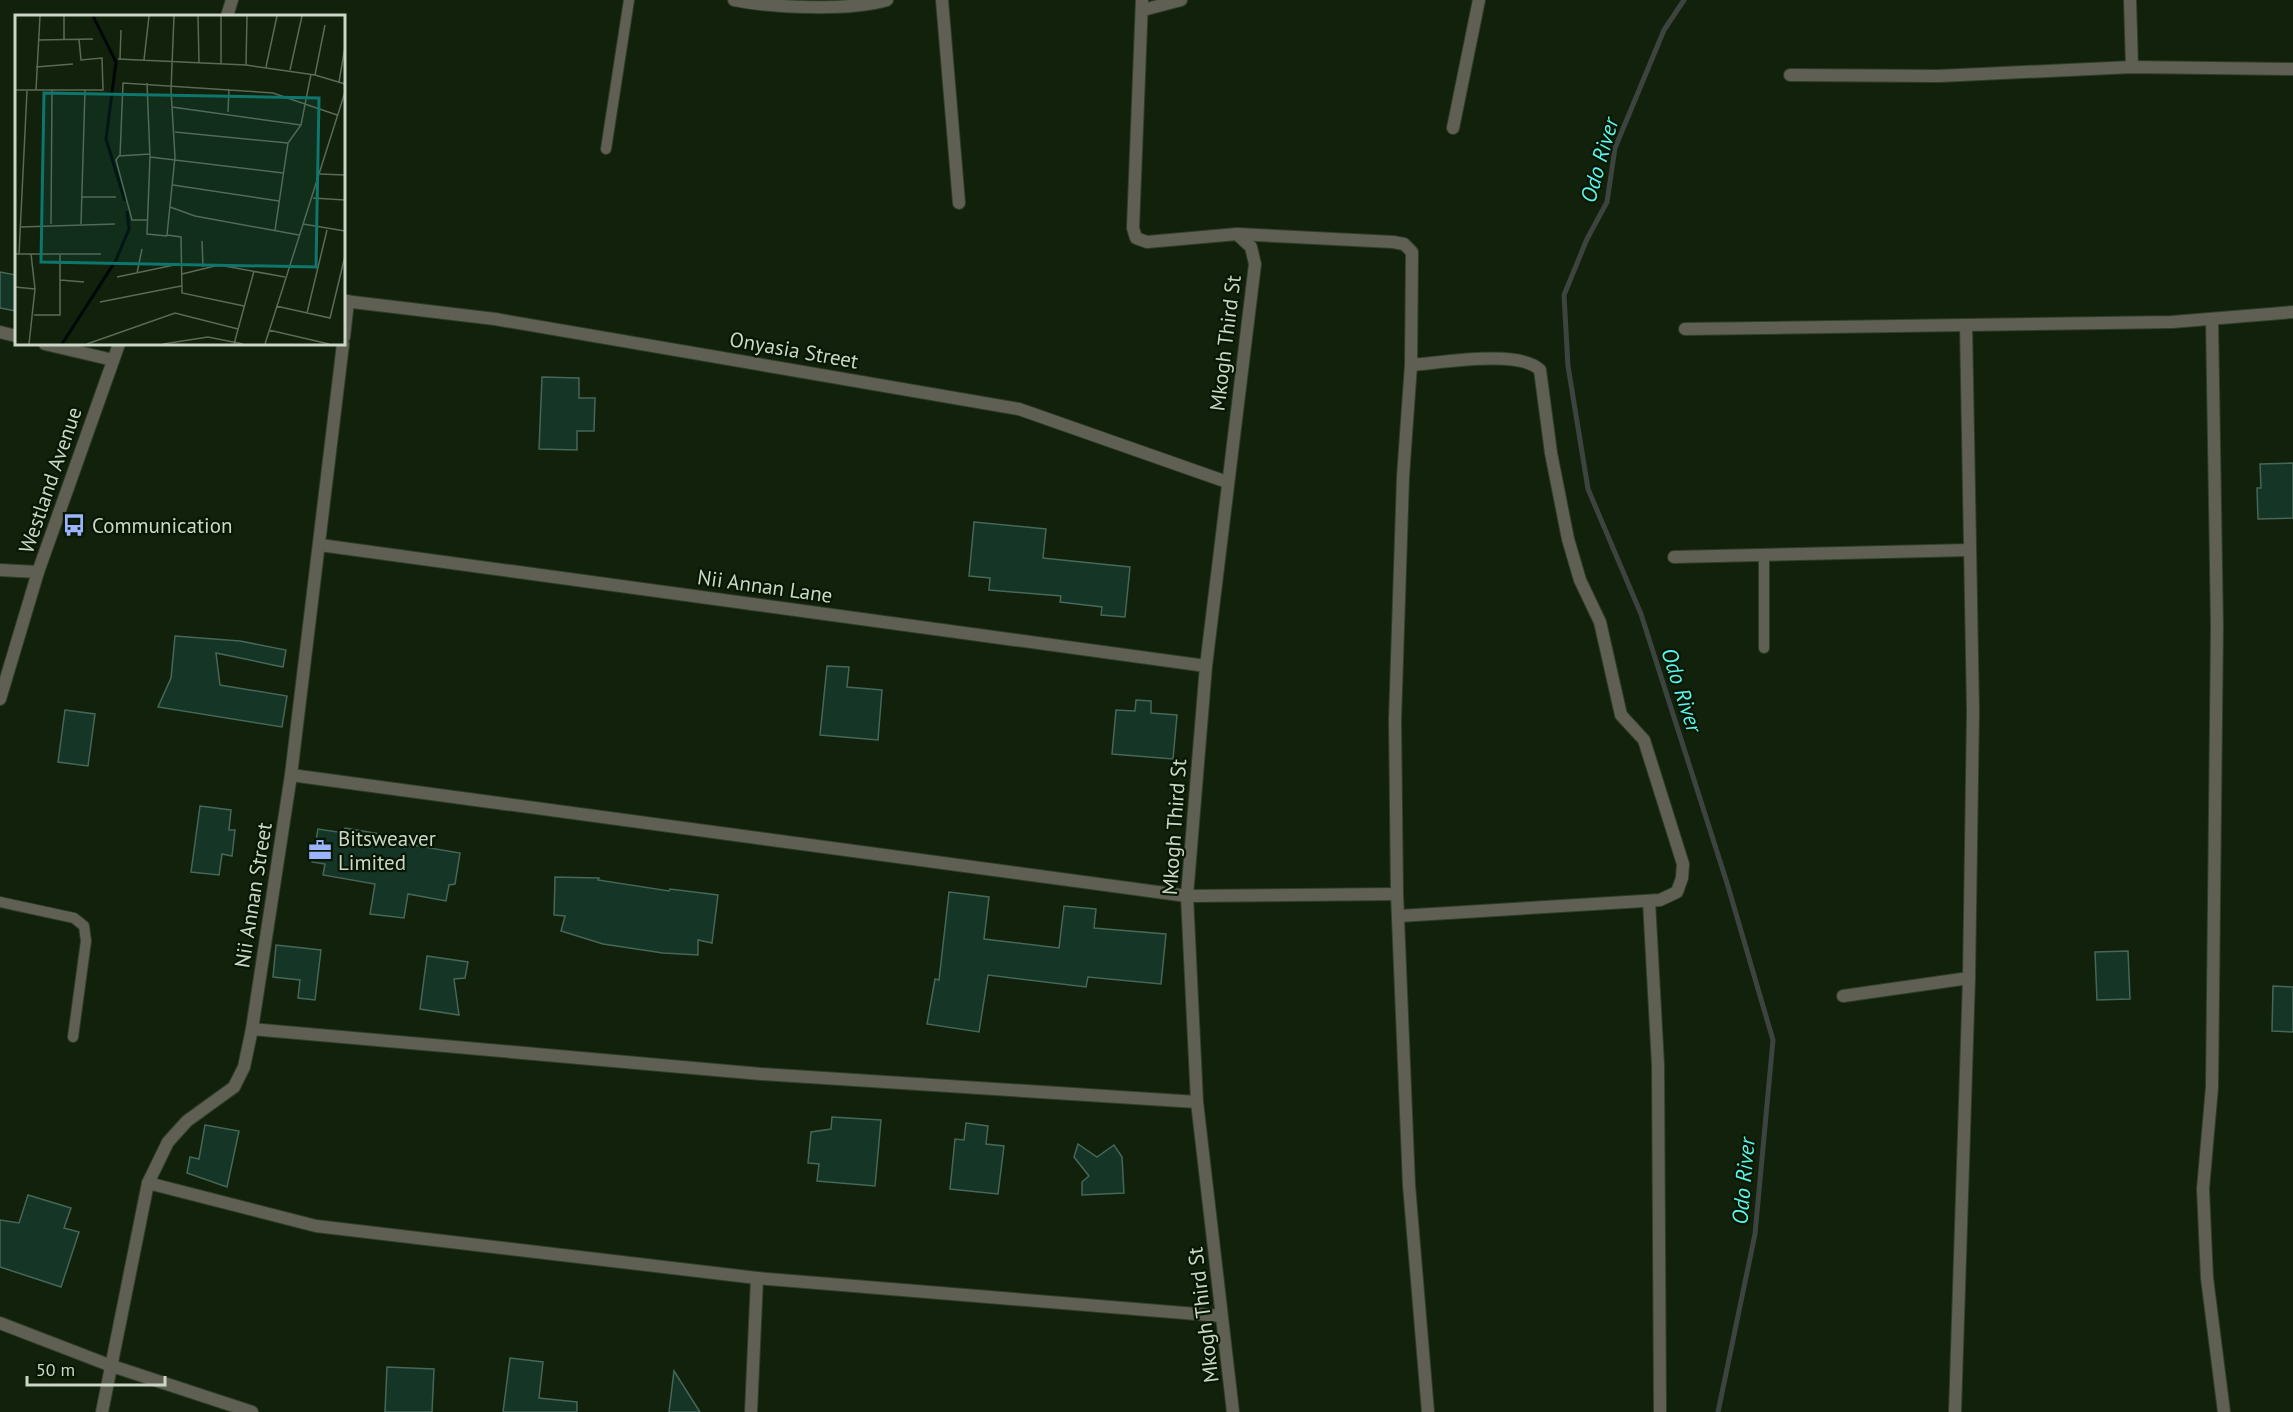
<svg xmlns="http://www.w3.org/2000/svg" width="2293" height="1412" viewBox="0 0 2293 1412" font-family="'PT Sans',sans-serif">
  <rect width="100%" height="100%" fill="#11210b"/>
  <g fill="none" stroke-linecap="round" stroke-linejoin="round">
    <path stroke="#3d4440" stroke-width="5" d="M1684,0L1664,30L1615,148L1607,202L1587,239L1564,295L1568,366L1588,489L1641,614L1727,883L1773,1040L1755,1234L1718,1412"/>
  </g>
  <g fill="#153527" stroke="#466757" stroke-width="1.5">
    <path d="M0,272L16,275V311L0,308Z"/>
    <path d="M542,377L579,378V398H595L594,431H577V450L539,449Z"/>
    <path d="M2293,463V518L2258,519L2257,488H2261L2260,464Z"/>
    <path d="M974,522L1046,529L1043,558L1130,567L1125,617L1101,615L1102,607L1060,602L1061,596L989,590L990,578L969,576Z"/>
    <path d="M175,636L240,641L286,650L283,667L216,653L220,685L287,696L282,727L158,707L171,678Z"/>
    <path d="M827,666L849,667L847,687L882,690L878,740L820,735Z"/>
    <path d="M1136,700L1151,701V713L1177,715L1173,759L1112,754L1116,710L1135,711Z"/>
    <path d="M65,710L95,714L88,766L58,762Z"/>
    <path d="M200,806L231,810L229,830H235L232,856L222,854L219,875L191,872Z"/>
    <path d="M345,828L381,834L379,843L406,848L407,844L460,853L455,884L449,885L446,901L408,894L404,918L370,914L375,884L323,875L325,864L312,862L318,829L344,833Z"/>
    <path d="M555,877L599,878L598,880L669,891L670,889L718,895L712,943L698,940V955L663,953L603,944L561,931L565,916L554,915Z"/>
    <path d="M949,892L989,897L984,939L1059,948L1064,906L1096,909L1094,928L1166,934L1161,984L1088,977L1086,987L988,975L979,1032L927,1024L935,979L939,980Z"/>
    <path d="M276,945L321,950L315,1000L298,998L300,980L273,977Z"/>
    <path d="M2128,951L2130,999L2097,1000L2095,952Z"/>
    <path d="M427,956L468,962L465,978L454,979L459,1015L420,1009Z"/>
    <path d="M2273,986L2293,987V1032L2272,1031Z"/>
    <path d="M832,1117L881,1120L875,1186L817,1181L819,1164L808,1163L811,1132L831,1129Z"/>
    <path d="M966,1123L988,1126L986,1144L1004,1146L998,1194L950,1189L955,1139L964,1140Z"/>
    <path d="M205,1125L239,1131L227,1187L187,1173L190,1157L199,1159Z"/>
    <path d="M1078,1144L1097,1157L1114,1145L1122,1157L1124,1193L1082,1195V1182L1089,1176L1074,1157Z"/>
    <path d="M28,1195L71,1208L64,1228L79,1232L61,1287L0,1267V1220L19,1223Z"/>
    <path d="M510,1358L543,1362L539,1398L577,1402V1412H503Z"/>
    <path d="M387,1367L434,1369L432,1412H385Z"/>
    <path d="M674,1371L700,1412H669Z"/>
  </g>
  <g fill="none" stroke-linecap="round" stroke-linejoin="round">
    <g stroke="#2f3e29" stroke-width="12">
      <g id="service">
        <path d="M606,149L629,0"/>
        <path d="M1764,648V555"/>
        <path d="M0,902L74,918L84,926L86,941L73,1037"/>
      </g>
    </g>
    <g stroke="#2f3e29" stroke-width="14">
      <g id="minor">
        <path d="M734,0C773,8 850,11 887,0"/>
        <path d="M942,0L959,203"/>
        <path d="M1142,0L1133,228L1136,238L1147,242L1237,234L1251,247L1255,264L1206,666L1187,896L1197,1102L1233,1412"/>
        <path d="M2130,0L2132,67"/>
        <path d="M1143,10L1181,0"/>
        <path d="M1790,75L1939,76L2132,67L2293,69"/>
        <path d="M1453,128L1479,0"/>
        <path d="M1237,234L1393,242L1404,244L1412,252L1411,365L1403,477L1395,720L1397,894L1409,1185L1428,1412"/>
        <path d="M344,301L495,319L1019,409L1227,482"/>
        <path d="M2212,320L2217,627L2212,1087L2203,1189L2207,1278L2224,1412"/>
        <path d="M1685,329L2172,322L2293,312"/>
        <path d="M0,332L16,336"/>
        <path d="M344,337L348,301"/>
        <path d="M45,344L113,360"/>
        <path d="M320,545L1206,666"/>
        <path d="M1674,557L1970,550"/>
        <path d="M0,570L38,572"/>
        <path d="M291,775L1187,896L1397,894"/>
        <path d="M1649,901L1658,1065L1660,1412"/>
        <path d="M1399,916L1660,900L1677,892L1682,878L1683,864L1644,740L1621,715L1600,622L1580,580L1568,539L1551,453L1540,370C1520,349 1440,363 1411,365"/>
        <path d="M1843,996L1969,978"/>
        <path d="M252,1029L761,1074L1197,1102"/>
        <path d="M148,1183L316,1226L757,1278L1221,1316"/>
        <path d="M0,1323L109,1365L252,1412"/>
        <path d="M102,1412L148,1183L168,1142L187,1121L234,1087L244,1067L252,1029L291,775L343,344"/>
        <path d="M751,1412L757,1278"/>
        <path d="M1955,1412L1969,978L1973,711L1966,325"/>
      </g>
    </g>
    <g stroke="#2f3e29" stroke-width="14">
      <g id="tertiary">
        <path d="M227,16L232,0"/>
        <path d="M0,699L38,572L119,344"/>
      </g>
    </g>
    <use href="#service" stroke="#5f6053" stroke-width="10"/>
    <use href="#minor" stroke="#5f6053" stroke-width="12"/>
    <use href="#tertiary" stroke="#5f6053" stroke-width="12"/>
  </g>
  <defs>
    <g id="bus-bare" transform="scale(1.8)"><path d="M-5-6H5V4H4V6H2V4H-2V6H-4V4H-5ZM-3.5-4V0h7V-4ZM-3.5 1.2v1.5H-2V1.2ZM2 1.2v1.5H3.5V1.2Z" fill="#9ab5fd" stroke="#081703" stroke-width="2.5" paint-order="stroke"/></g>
    <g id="office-bare" transform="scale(1.8)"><path d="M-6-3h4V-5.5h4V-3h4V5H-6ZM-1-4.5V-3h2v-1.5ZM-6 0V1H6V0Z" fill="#9ab5fd" stroke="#081703" stroke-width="2.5" paint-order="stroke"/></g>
  </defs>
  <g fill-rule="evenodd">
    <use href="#bus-bare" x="74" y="525"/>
    <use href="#office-bare" x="320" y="850"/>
  </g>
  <g text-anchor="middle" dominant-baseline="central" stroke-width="4.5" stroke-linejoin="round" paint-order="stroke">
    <g font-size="21" fill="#ccd6c8" stroke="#081703">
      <text transform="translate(1225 343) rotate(-83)">Mkogh Third St</text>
      <text transform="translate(794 350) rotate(10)">Onyasia Street</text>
      <text transform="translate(50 480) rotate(-71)">Westland Avenue</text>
      <text transform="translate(765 586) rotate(8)">Nii Annan Lane</text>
      <text transform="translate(1174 827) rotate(-86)">Mkogh Third St</text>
      <text transform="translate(253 895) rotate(-81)">Nii Annan Street</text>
      <text transform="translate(1203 1315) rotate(-97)">Mkogh Third St</text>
    </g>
    <g font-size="21" fill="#ccd6c8" stroke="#081703" text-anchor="start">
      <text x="92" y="525">Communication</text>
      <text x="338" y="838">Bitsweaver<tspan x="338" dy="24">Limited</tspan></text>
    </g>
    <g font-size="22" font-style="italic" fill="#5cf4ec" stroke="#081703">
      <text transform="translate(1599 160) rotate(-74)">Odo River</text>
      <text transform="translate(1682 690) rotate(72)">Odo River</text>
      <text transform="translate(1743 1181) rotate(-85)">Odo River</text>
    </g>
  </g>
  <g transform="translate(15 15)">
    <rect width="330" height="330" fill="#11210b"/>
    <path fill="none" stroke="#000606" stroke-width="3" d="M78,1L101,47L91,124L110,186M47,329L101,245L114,214L112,196"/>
    <path fill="none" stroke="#5c6957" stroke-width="1.5" d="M49,1V25M159,1L156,75L160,142L152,220L166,222L167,278L229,291M183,1L184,47M206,1V48M23,25L78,24M103,44L231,50L300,60L330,69M105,44L106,15M129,45L134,1M231,50L232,1M21,52L58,49M251,52L262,1M275,55L287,1M300,60L310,10M324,67L330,32M132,68L135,142L132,219L152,221M0,75H88L87,43L66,45L64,24M21,75L25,1M157,92L286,110M213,97L214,74M160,117L273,128M105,141L108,68L258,78L322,100M135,142L268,158M305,159L330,160M158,170L264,186M66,182H101M298,183L330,185M155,192L180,201L284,220M133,205H117L101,145L104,141L135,139M36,209L37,75M66,209L70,75M288,209L330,216M5,212L100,209M260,215L273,128L286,110L296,59M187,226L188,252M4,239L12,76M0,248V239H86M122,258L127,234M167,259L204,250L270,262M102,262L164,249M45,265L69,267M0,272L20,274M85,287L166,271M261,291L315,303L330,241M292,298L312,215M19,300H45V240M254,315L314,329M14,329L20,274L16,239M72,329L160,298L223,314M148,329L193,322L228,329M219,329L239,256M250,329L330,77"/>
    <path fill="#0f766e" fill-opacity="0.15" stroke="#0f766e" stroke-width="3" d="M29,78L304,83L301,252L26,247Z"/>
    <rect width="330" height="330" fill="none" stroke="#ccd6c8" stroke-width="3"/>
  </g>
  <path d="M27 1376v9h138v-9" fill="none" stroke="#ccd6c8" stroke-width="3"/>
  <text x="36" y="1376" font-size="18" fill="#ccd6c8" stroke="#081703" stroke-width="4.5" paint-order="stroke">50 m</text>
</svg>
